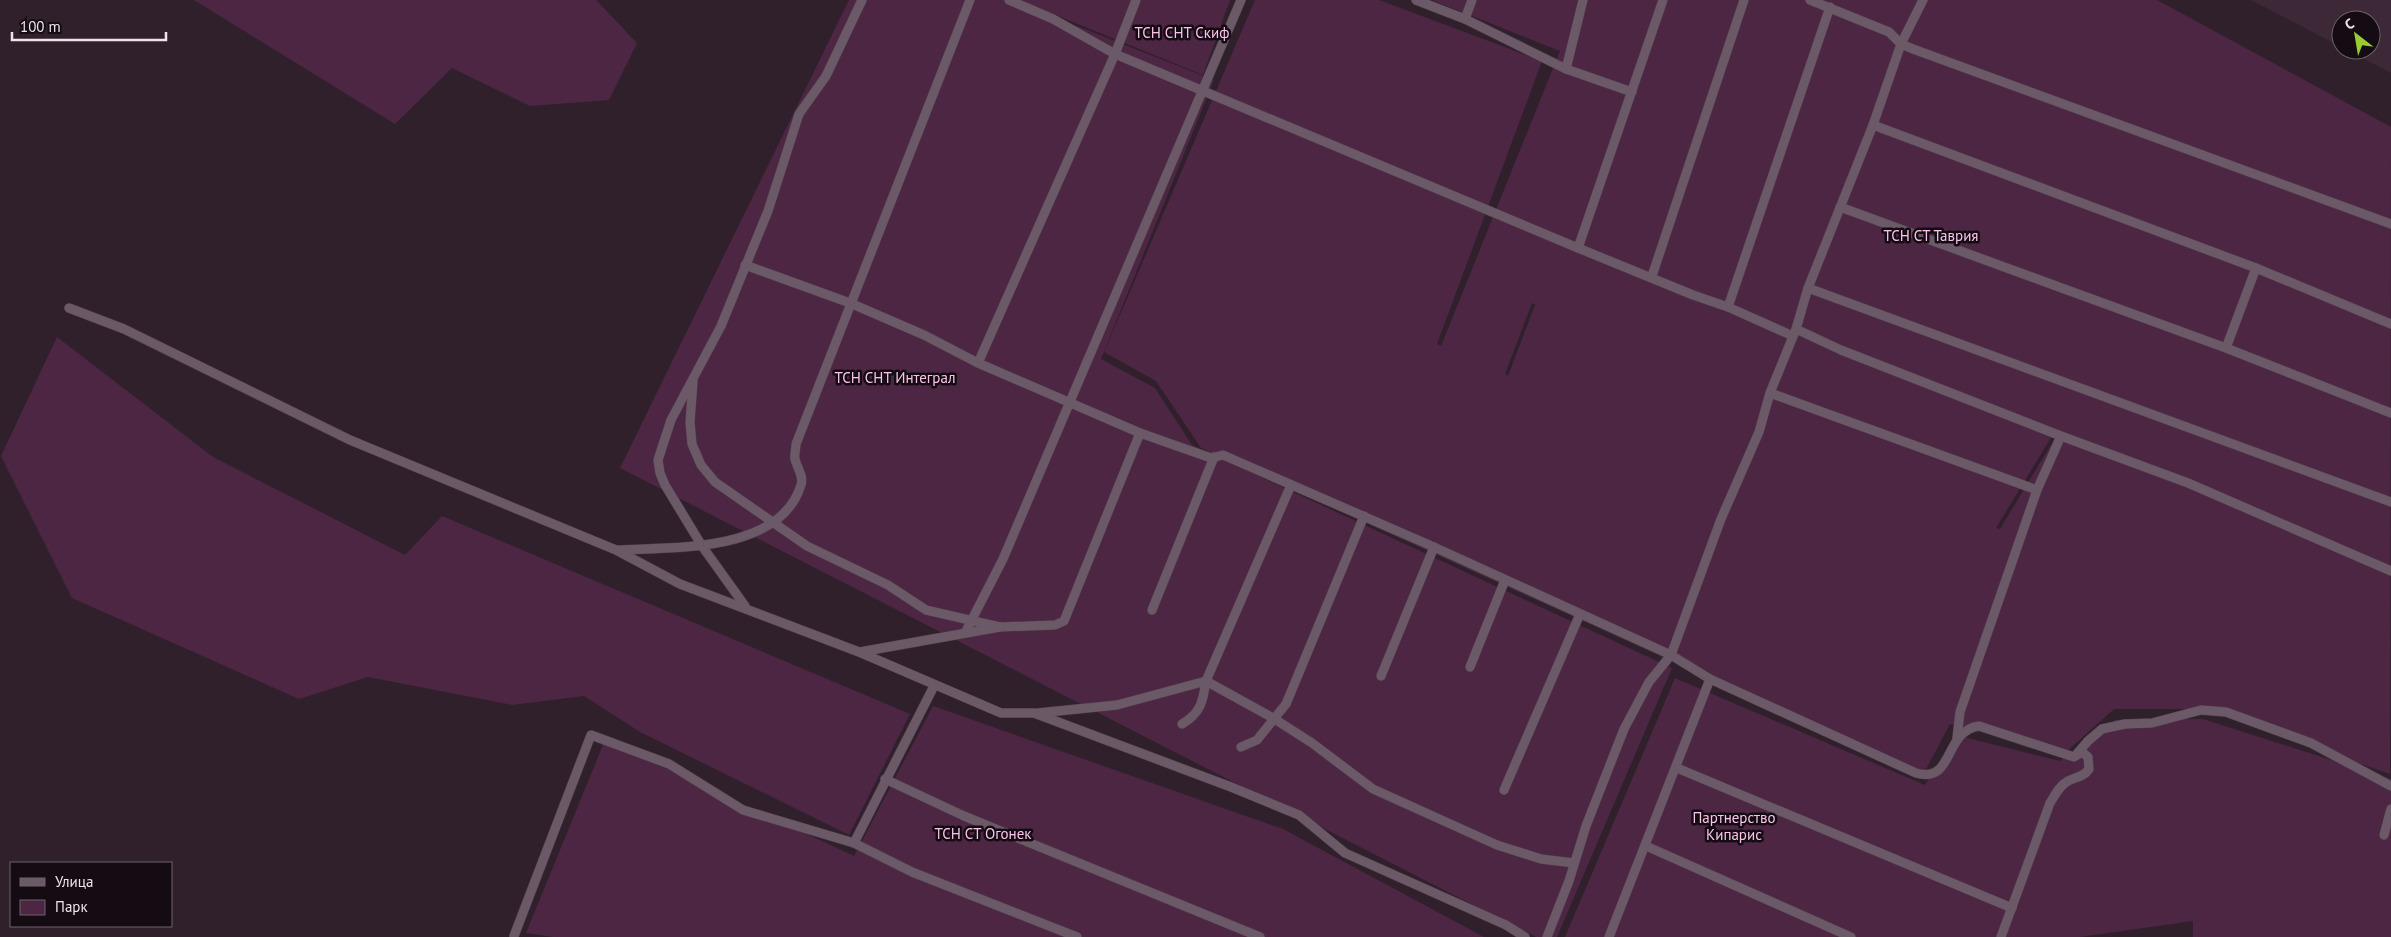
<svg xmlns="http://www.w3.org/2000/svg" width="2391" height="937" viewBox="0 0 2391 937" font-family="'PT Sans',sans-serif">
  <rect width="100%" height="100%" fill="#30202c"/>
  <path fill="#3d2838" d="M2251,0H2391V73L2347,50H2371V20H2341V47Z"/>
  <g fill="#4d2644" fill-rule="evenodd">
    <path d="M194,0H596L637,43L609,100L530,106L452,68L395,124Z"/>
    <path d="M849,0H1011L1214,80L1101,359L1155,388L1192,445L1672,668L1557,937H1536L620,468Z"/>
    <path d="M1019,0H1230L1203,75Z"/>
    <path d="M1255,0H1379L1542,61L1437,344L1441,346L1560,51L1432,0H2157L2391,127L2390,774L2203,709H2114L2066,752L1950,724L1923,775L1201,448L1156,381L1104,352ZM1532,303L1535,305L1508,376L1505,374ZM2052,436L2055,438L2000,529L1996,528Z"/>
    <path d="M57,337L213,457L405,555L442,516L910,714L849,835L640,732L584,696L512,705L368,677L299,699L72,598L1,456Z"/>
    <path d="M1675,678L1925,785L1955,735L2060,761L2115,720L2203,719L2391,779V937H2193V921L2080,937H1565Z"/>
    <path d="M933,706L1283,829L1484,937H553L526,933L605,740L854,856Z"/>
  </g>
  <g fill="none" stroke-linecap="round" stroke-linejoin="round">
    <g stroke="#4c3e48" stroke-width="10">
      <g id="street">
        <path d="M1009,0L1053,19L1115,54L1578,248L1693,295L1728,307L1793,336"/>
        <path d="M1416,0L1465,19L1566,69L1632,92"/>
        <path d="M1810,0L1889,32L1901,44L1913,49L2391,224"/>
        <path d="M1465,19L1472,0"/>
        <path d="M1566,69L1583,0"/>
        <path d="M1873,125L2256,268L2391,324"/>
        <path d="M1840,207L2226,348L2391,413"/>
        <path d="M1578,248L1663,0"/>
        <path d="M745,265L850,303L924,335L978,363L1140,433L1211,458L1223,455L1434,547L1671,655L1710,679L1916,773C1955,784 1943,731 1979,726L2074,757L2082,752L2088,757L2089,769C2084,777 2076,777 2068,781C2059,786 2055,795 2050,803L2001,937"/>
        <path d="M1652,276L1744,0"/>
        <path d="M1808,288L2391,502"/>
        <path d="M1728,307L1830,7"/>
        <path d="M69,308L124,329L350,440L616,550L680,584L859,652L1001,713H1034L1231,787L1299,815L1345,853L1506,925L1525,937"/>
        <path d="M1796,329L1841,350L2061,436L2188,483L2391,571"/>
        <path d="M2226,348L2256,268"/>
        <path d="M978,363L1115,54L1136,0"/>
        <path d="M693,382L690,422L692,444L701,465L715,482L807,546L888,585L926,610L1000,627"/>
        <path d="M1770,393L2037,490"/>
        <path d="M617,550C674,547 780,553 801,485C804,476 797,468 795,459C794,455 796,449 796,444L970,0"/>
        <path d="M745,606L702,546L665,485L660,473L658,460L671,420L721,326L768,211L799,114L826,76L862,0"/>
        <path d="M1152,610L1214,457"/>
        <path d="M965,633L1003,559L1241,0"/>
        <path d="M860,652L1000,627L1055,625L1064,621L1140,433"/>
        <path d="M1470,667L1505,580"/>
        <path d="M1381,676L1434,547"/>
        <path d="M1038,713L1117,705L1206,681L1273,718L1312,743L1373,789L1497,845L1541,859L1574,863"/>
        <path d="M1182,724C1201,713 1203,701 1206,681L1291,485"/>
        <path d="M1957,738L1960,712L2037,490L2061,436"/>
        <path d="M1241,747L1257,740L1286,704L1364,516"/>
        <path d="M2076,755L2088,741L2102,729L2125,724L2152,723L2201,710L2226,712L2311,743L2391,786"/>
        <path d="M1677,768L2012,908"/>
        <path d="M885,779L964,816L1260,937"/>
        <path d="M1504,790L1580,614"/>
        <path d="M2384,835L2391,809"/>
        <path d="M854,843L934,686"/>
        <path d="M1646,846L1851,937"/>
        <path d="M514,936L591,735L669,764L743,810L854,843L912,872L1077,937"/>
        <path d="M1547,937L1569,881L1586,826L1624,729L1649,682L1671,655L1721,519L1759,432L1770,393L1796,329L1808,288L1873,125L1901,44L1923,0"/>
        <path d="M1609,937L1710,679"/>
      </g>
    </g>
    <use href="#street" stroke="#6c5967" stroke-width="9"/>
  </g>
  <g text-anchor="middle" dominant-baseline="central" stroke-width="5" stroke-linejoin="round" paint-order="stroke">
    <g font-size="15" fill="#f9c3eb" stroke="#140c12">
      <text x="1182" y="32">ТСН СНТ Скиф</text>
      <text x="1931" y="235">ТСН СТ Таврия</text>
      <text x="895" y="377">ТСН СНТ Интеграл</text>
      <text x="1734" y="817">Партнерство<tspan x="1734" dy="17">Кипарис</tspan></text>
      <text x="983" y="833">ТСН СТ Огонек</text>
    </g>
  </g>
  <rect x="10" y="862" width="162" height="65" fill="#140c12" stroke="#6c6269"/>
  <rect x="20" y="878" width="25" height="8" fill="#6c5967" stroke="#6c6269"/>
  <text x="55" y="887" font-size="15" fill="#efe4ec">Улица</text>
  <rect x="20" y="900" width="25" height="15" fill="#4d2644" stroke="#6c6269"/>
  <text x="55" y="912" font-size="15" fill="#efe4ec">Парк</text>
  <g transform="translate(2356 35) rotate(329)"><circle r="24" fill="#140c12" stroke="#6c6269"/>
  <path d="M0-4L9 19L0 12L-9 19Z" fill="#9bcb33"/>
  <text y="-8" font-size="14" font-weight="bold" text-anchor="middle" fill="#efe4ec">С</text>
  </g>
  <path d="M12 32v8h154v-8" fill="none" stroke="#efe4ec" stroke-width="2.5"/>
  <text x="20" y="32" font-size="15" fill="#efe4ec" stroke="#140c12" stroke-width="4" paint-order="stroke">100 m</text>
</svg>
